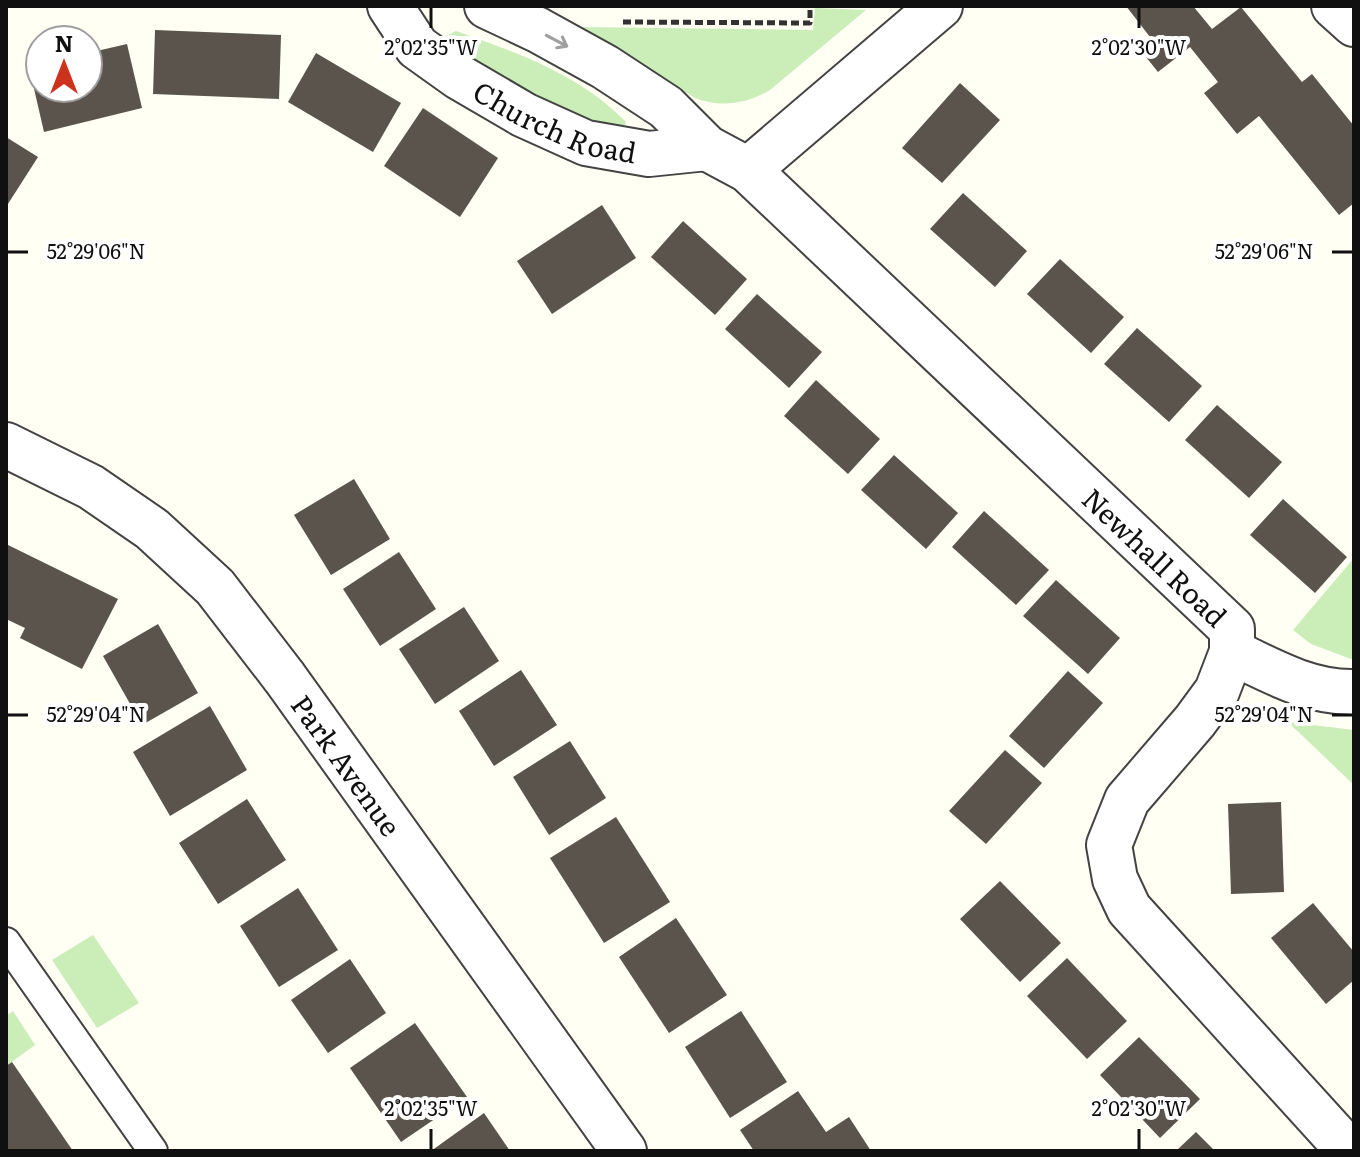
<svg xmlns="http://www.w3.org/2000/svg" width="1360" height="1157" viewBox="0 0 1360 1157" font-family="Literata,serif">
  <rect width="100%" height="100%" fill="#fffff4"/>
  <g fill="#cbeeb9">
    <path d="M815,8L866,10L770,90C746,104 721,108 695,98L582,27L813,30Z"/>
    <path d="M456,31C518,53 579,74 626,122L621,133L606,140L458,55L442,38Z"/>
    <path d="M1354,558V659H1351L1311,644L1293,630Z"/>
    <path d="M1288,722L1354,730V785Z"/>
    <path d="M93,935L139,1003L97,1028L52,960Z"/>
    <path d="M13,1011L35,1045L6,1066V1016Z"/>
  </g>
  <g fill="#5a544c">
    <path d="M1126,6H1193L1212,29L1241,7L1302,82L1312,74L1354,126V203L1339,215L1259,116L1237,134L1204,93L1218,82L1190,47L1158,72L1138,47L1150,37Z"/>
    <path d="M155,30L281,35L279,99L153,94Z"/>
    <path d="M127,44L142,108L44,132L29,67L40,64V88H88V53Z"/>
    <path d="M316,53L401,103L373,152L288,102Z"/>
    <path d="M960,83L1000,120L942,183L902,148Z"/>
    <path d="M423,108L498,158L460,217L384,166Z"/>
    <path d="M6,137L38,157L6,207Z"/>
    <path d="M963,193L1027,251L995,287L930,229Z"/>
    <path d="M602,205L636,258L552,314L517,261Z"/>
    <path d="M683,221L747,279L715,315L651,257Z"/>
    <path d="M1060,259L1124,317L1091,353L1027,294Z"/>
    <path d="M757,294L822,352L789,388L725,329Z"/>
    <path d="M1137,328L1202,386L1169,422L1104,364Z"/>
    <path d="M816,380L880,439L848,474L784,416Z"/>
    <path d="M1217,405L1282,462L1249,498L1185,440Z"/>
    <path d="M894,455L958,513L926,549L861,490Z"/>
    <path d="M354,479L390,539L331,575L294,515Z"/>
    <path d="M1283,499L1347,557L1315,593L1250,535Z"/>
    <path d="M984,511L1049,570L1016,605L952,547Z"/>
    <path d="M6,544L118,599L82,669L20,638L25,628L6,619Z"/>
    <path d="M399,552L436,609L380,646L343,589Z"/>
    <path d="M1056,580L1120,638L1088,674L1023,616Z"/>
    <path d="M464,607L499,661L435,704L399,649Z"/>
    <path d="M158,624L198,693L142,725L103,656Z"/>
    <path d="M521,670L557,725L494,766L459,711Z"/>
    <path d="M1068,671L1103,703L1044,768L1009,736Z"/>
    <path d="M210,706L247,770L170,816L133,752Z"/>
    <path d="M570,741L606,798L549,835L513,777Z"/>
    <path d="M1005,750L1042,783L986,844L949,811Z"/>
    <path d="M247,799L286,860L218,904L179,843Z"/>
    <path d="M1281,802L1284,892L1231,894L1228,804Z"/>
    <path d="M616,817L670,902L604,943L550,858Z"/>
    <path d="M1000,881L1061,943L1020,982L960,919Z"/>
    <path d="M298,888L338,950L279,987L240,926Z"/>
    <path d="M1313,903L1354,952V980L1326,1004L1271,938Z"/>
    <path d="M676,918L727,995L669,1033L619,957Z"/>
    <path d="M1067,958L1127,1021L1087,1059L1027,996Z"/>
    <path d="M350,959L386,1013L328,1053L291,1000Z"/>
    <path d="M741,1011L787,1082L730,1118L685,1047Z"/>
    <path d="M415,1023L467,1097L401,1142L350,1068Z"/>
    <path d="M1139,1037L1200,1099L1160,1138L1100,1075Z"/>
    <path d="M12,1062L73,1151H6V1066Z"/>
    <path d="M798,1091L826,1132L849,1117L871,1151H754L740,1130Z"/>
    <path d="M484,1113L510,1151H431Z"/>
    <path d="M1196,1132L1215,1151H1176Z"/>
  </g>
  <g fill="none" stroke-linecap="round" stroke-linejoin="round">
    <g stroke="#434343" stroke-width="32">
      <path id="lane" d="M6,942L153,1151"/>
    </g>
    <g stroke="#434343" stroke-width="48">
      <g id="street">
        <path id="s1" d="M390,6L417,47L459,77L524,115L586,143L649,154L707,148"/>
        <path id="s2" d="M487,6L538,30L605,67L666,107L707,148L748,170L1232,629V652L1217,691L1195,721L1127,800L1109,845L1115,879L1129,909L1349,1151"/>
        <path d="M1334,6L1354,24"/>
        <path d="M748,170L940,6"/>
        <path id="s3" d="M6,445L91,487L152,529L215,587L285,678L624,1151"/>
        <path d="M1232,652C1271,671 1310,693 1354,692"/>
      </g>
    </g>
    <path stroke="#323232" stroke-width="5" stroke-dasharray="8 4" stroke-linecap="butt" d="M623,22L810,23V6"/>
    <use href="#lane" stroke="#fff" stroke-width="28"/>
    <use href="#street" stroke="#fff" stroke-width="44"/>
  </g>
  <defs><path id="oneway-shaft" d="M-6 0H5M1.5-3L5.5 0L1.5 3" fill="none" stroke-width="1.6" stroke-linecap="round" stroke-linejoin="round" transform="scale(2)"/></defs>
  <use stroke="#9f9f9f" href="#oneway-shaft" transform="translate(557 41) rotate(28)"/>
  <path fill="none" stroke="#101010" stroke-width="3" d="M431,8V28M1139,8V28M8,252H28M1332,252H1352M8,715H28M1332,715H1352M431,1129V1149M1139,1129V1149"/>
  <g text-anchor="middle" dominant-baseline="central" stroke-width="8" stroke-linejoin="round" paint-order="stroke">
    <g font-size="28" fill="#101010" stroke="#fff">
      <text stroke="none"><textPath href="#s1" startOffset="208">Church Road</textPath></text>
      <text stroke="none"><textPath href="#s2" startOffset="872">Newhall Road</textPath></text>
      <text stroke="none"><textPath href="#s3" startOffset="476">Park Avenue</textPath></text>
    </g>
  </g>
  <g font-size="20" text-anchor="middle" fill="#101010" stroke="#fff" stroke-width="8" stroke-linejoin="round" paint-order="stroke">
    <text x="431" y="55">2°02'35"W</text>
    <text x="1139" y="55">2°02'30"W</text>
    <text x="96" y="259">52°29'06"N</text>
    <text x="1264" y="259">52°29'06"N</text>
    <text x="96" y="722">52°29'04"N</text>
    <text x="1264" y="722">52°29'04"N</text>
    <text x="431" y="1116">2°02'35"W</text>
    <text x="1139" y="1116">2°02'30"W</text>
  </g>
  <rect width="1360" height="1157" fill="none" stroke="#101010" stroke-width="16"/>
  <g transform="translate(64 64)"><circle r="38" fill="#ffffff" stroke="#9f9f9f" stroke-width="2"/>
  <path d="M0-6L14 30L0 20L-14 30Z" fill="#cd331c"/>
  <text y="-12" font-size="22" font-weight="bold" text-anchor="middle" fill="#101010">N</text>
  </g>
</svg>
